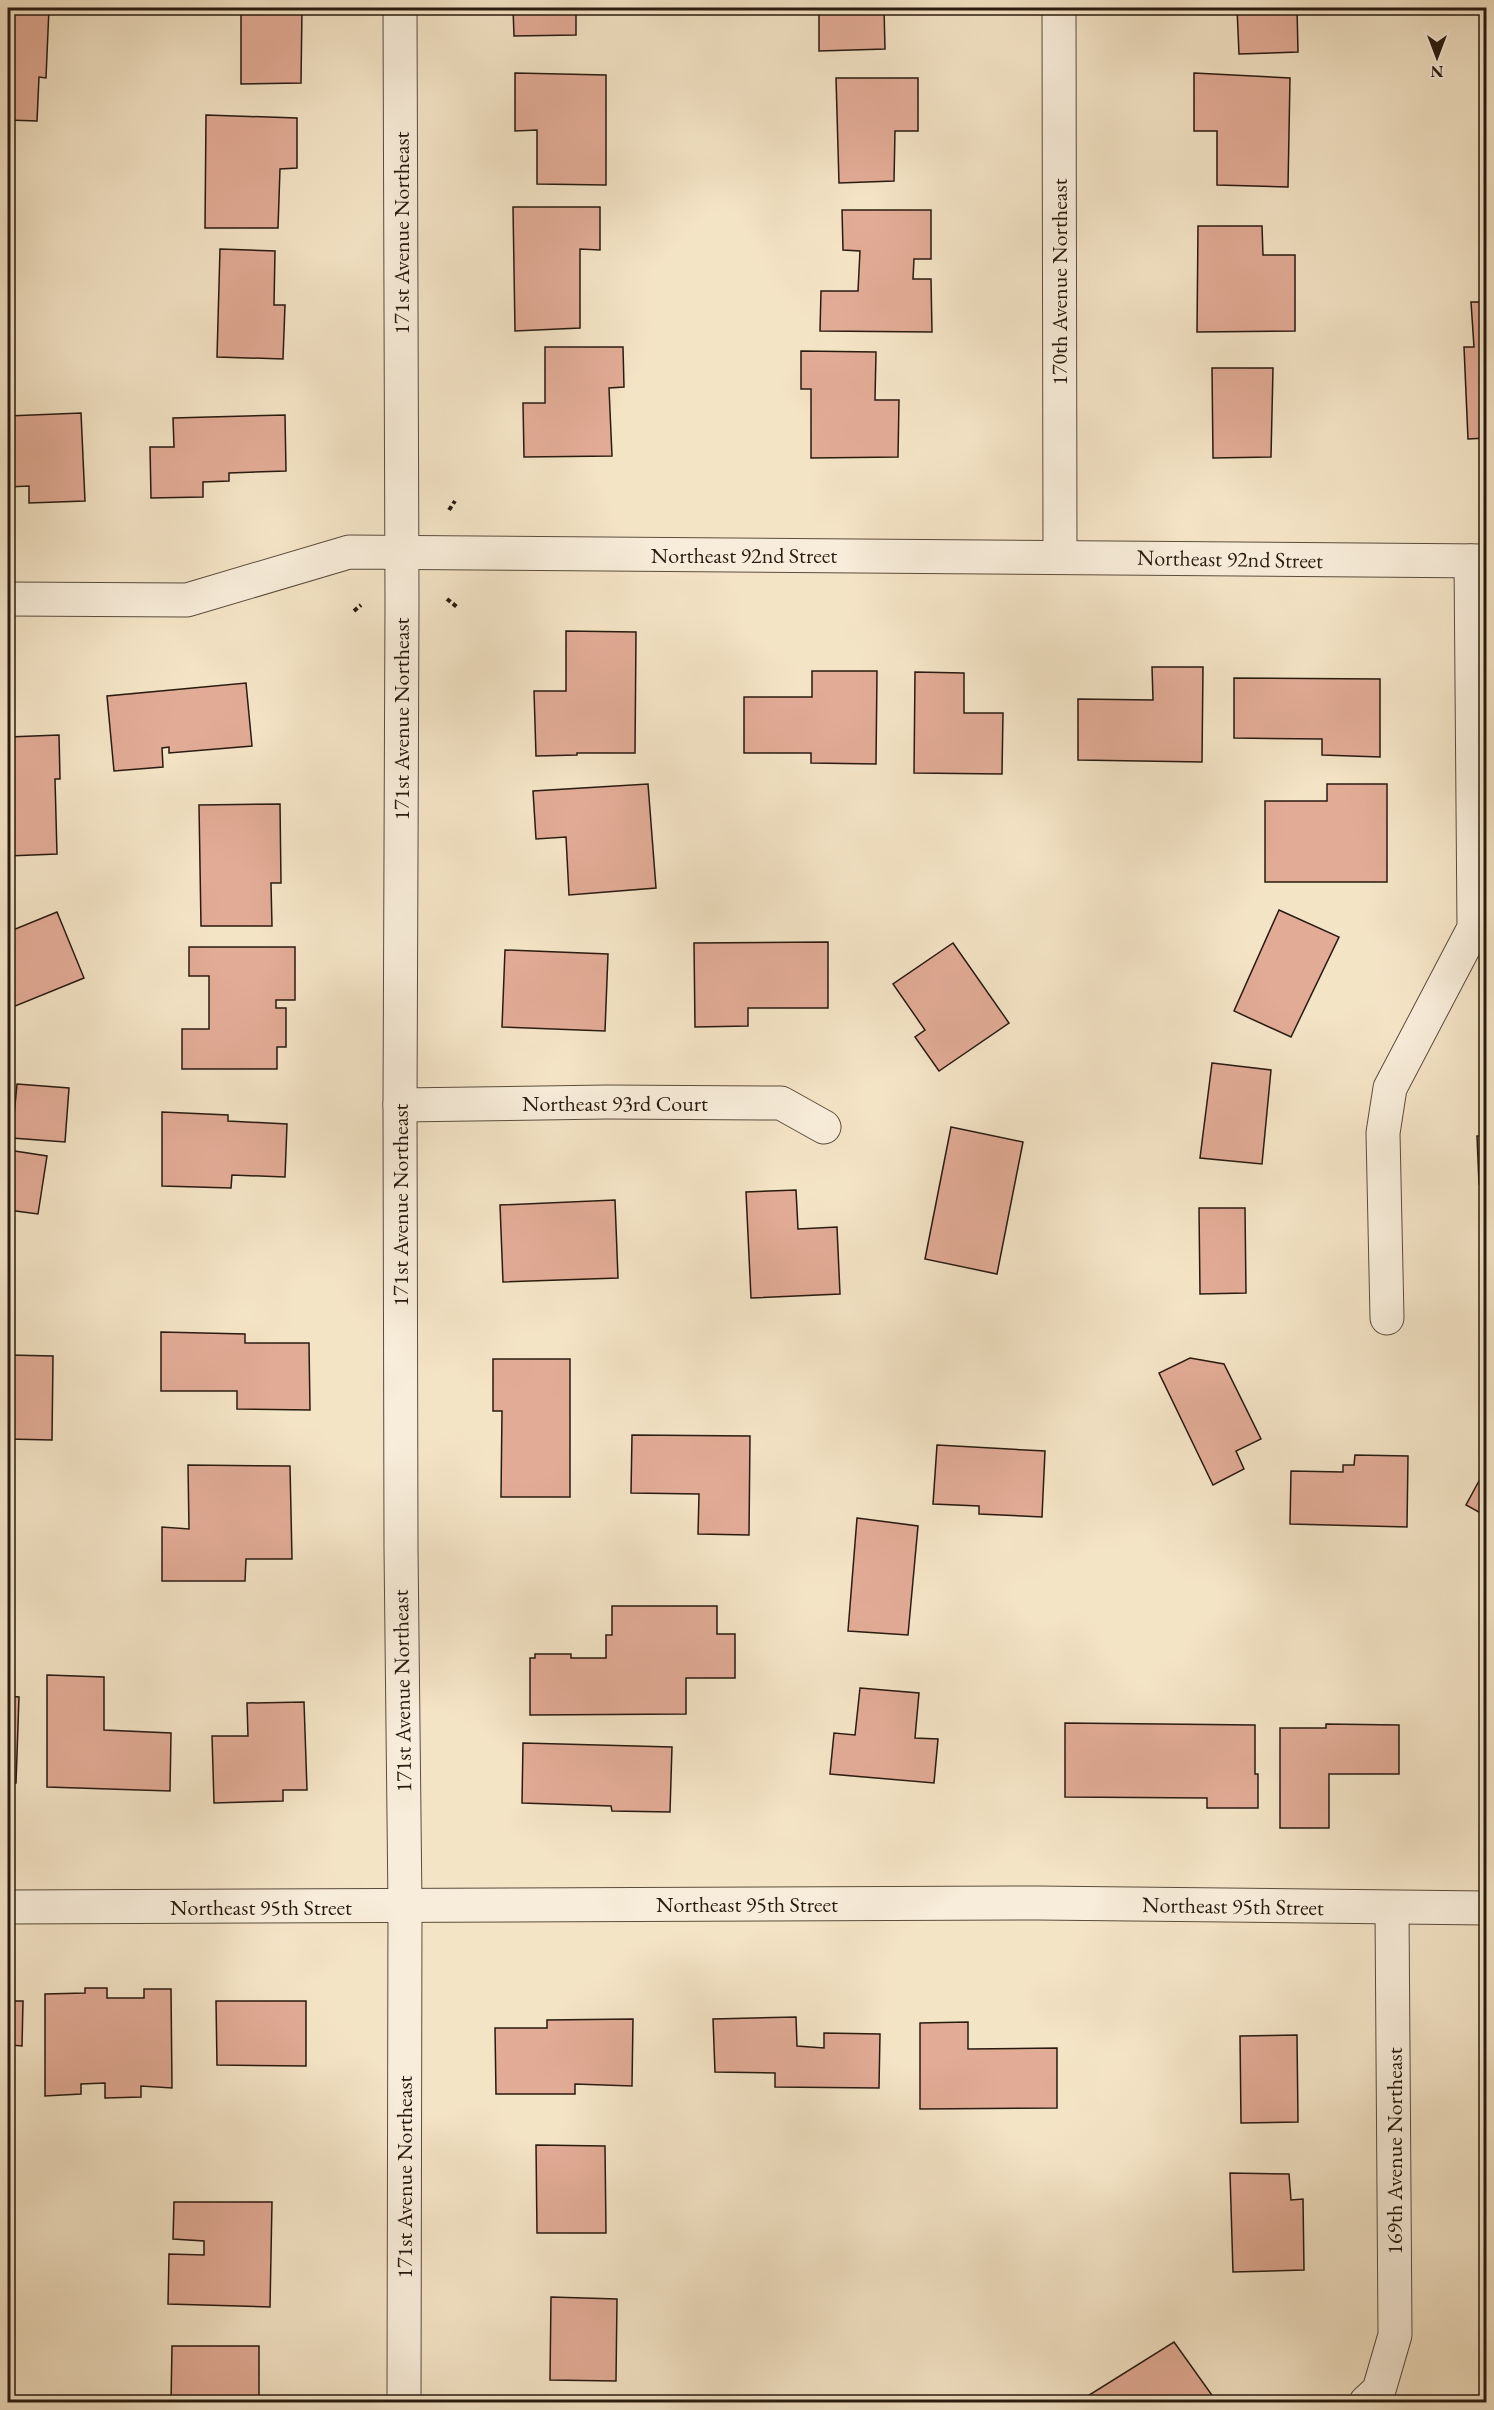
<svg xmlns="http://www.w3.org/2000/svg" width="1494" height="2410" viewBox="0 0 1494 2410" font-family="'EB Garamond',serif">
  <rect width="100%" height="100%" fill="#f4e4c6"/>
  <filter id="stains"><feTurbulence type="fractalNoise" baseFrequency=".00333" numOctaves="4"/><feColorMatrix values="0 0 0 0 .2 0 0 0 0 .09 0 0 0 0 .02 0 0 0 .5 -.17"/></filter>
  <radialGradient id="worn" r=".72"><stop offset=".6" stop-color="#630" stop-opacity="0"/><stop offset="1" stop-color="#630" stop-opacity=".3"/></radialGradient>
  <g fill="#e2ab96" stroke="#281b10" stroke-width="1.5">
    <path d="M8,8H49L46,78L39,77L37,121L8,120Z"/>
    <path d="M241,8H302L301,83L241,84Z"/>
    <path d="M513,8H576V35L514,36Z"/>
    <path d="M819,8H884L885,49L819,51Z"/>
    <path d="M1237,8H1297L1298,52L1239,54Z"/>
    <path d="M515,73L606,75V185L537,184V130L515,131Z"/>
    <path d="M1194,73L1290,78L1288,187L1217,185V131H1194Z"/>
    <path d="M836,78H918V131H895L894,181L839,183Z"/>
    <path d="M206,115L297,118V168L280,169L278,228H205Z"/>
    <path d="M513,207H600V250L580,249V328L515,331Z"/>
    <path d="M842,210H931V259H914L913,279H931L932,332L820,331L821,291H858L860,251L843,250Z"/>
    <path d="M1198,226H1262L1263,255H1295V331L1197,332Z"/>
    <path d="M220,249L275,251L274,305H285L283,359L217,357Z"/>
    <path d="M1471,302H1486V438L1468,439L1464,347H1474Z"/>
    <path d="M545,347H623L624,387L609,388L612,456L524,457L523,403H545Z"/>
    <path d="M801,351L876,352L875,400H899L898,457L811,458V389H801Z"/>
    <path d="M1212,368H1273L1271,457L1213,458Z"/>
    <path d="M81,413L85,501L29,503V486L8,487V416Z"/>
    <path d="M285,415L286,471L229,473V481L203,482V497L151,498L150,447H174L173,418Z"/>
    <path d="M566,631L636,632L635,753H577V755L536,756L534,691H566Z"/>
    <path d="M1152,667H1203L1202,762L1078,760V699L1153,700Z"/>
    <path d="M812,671H877L876,764L811,763V753H744V697H812Z"/>
    <path d="M915,672L964,673V713H1003L1002,774L914,773Z"/>
    <path d="M1234,678L1380,679V757L1322,755V739L1234,738Z"/>
    <path d="M246,683L252,746L169,753V747L162,748L163,767L114,771L107,696Z"/>
    <path d="M59,735L60,779H55L57,854L8,856V737Z"/>
    <path d="M648,784L656,888L569,895L566,837L536,839L533,791Z"/>
    <path d="M1327,784H1387V882H1265V801H1327Z"/>
    <path d="M280,804L281,883H271L272,926H201L199,805Z"/>
    <path d="M1279,910L1339,937L1291,1037L1234,1011Z"/>
    <path d="M57,912L84,978L8,1009V932Z"/>
    <path d="M828,942V1008H748V1026L695,1027L694,943Z"/>
    <path d="M953,943L1009,1023L939,1071L915,1037L925,1030L893,984Z"/>
    <path d="M189,947H295V1000H276V1008H286V1047H277V1069H182V1029H209V976H189Z"/>
    <path d="M505,950L608,954L605,1031L502,1027Z"/>
    <path d="M1212,1063L1271,1070L1262,1164L1200,1158Z"/>
    <path d="M17,1084L69,1088L65,1142L12,1138Z"/>
    <path d="M162,1112L228,1115V1121L287,1124L285,1177L232,1175L231,1188L162,1186Z"/>
    <path d="M951,1127L1023,1142L997,1274L925,1259Z"/>
    <path d="M1477,1136H1486V1184H1479Z"/>
    <path d="M8,1150L47,1156L38,1214L8,1210Z"/>
    <path d="M796,1190L798,1229L837,1227L840,1294L751,1298L746,1192Z"/>
    <path d="M615,1200L618,1278L503,1282L500,1205Z"/>
    <path d="M1199,1208H1245L1246,1293L1200,1294Z"/>
    <path d="M161,1332L245,1334V1343H309L310,1410L237,1409V1391H161Z"/>
    <path d="M8,1355L53,1356L52,1440L8,1439Z"/>
    <path d="M1190,1358L1224,1364L1261,1439L1236,1451L1244,1469L1213,1485L1159,1373Z"/>
    <path d="M493,1359H570V1497H501L502,1411H493Z"/>
    <path d="M632,1435L750,1436L749,1535L698,1534L699,1494L631,1493Z"/>
    <path d="M1486,1442V1455L1481,1452Z"/>
    <path d="M937,1445L1045,1451L1042,1517L979,1514V1506L933,1504Z"/>
    <path d="M1355,1455L1408,1456L1407,1527L1290,1524L1291,1471L1343,1472V1465H1354Z"/>
    <path d="M188,1465L290,1466L292,1559H246L245,1581H162V1527L189,1529Z"/>
    <path d="M1486,1468V1516L1466,1505Z"/>
    <path d="M857,1518L918,1526L908,1635L848,1631Z"/>
    <path d="M612,1606H717V1634H735V1678H686V1714L530,1715V1658H535V1654H571V1658H606V1635H612Z"/>
    <path d="M47,1675L104,1677V1730L171,1733L170,1791L47,1787Z"/>
    <path d="M860,1688L919,1693L915,1738L938,1739L934,1783L830,1774L834,1733L855,1735Z"/>
    <path d="M8,1696L19,1697L16,1783L8,1782Z"/>
    <path d="M304,1702L307,1790H283V1801L214,1803L212,1736H248L247,1703Z"/>
    <path d="M1065,1723L1255,1725V1774H1258V1808H1207V1798L1065,1797Z"/>
    <path d="M1326,1724L1399,1725V1774H1329V1828H1280V1728H1326Z"/>
    <path d="M523,1743L672,1747L670,1812L612,1811L611,1806L522,1803Z"/>
    <path d="M85,1988H107V1998H144V1989H171L172,2088L141,2086V2097L105,2098V2083L81,2084V2094L45,2096V1994L85,1993Z"/>
    <path d="M8,2001H23L22,2046L11,2045V2059H8Z"/>
    <path d="M216,2001H306V2066L217,2065Z"/>
    <path d="M796,2017L797,2046L824,2048V2033L880,2034L879,2088L775,2087V2073L715,2072L713,2019Z"/>
    <path d="M633,2019L632,2086L575,2084V2094H496L495,2028H547V2020Z"/>
    <path d="M968,2022V2049L1057,2048V2108L920,2109V2023Z"/>
    <path d="M1297,2035L1298,2122L1241,2123L1240,2036Z"/>
    <path d="M536,2145L605,2146L606,2233H537Z"/>
    <path d="M1486,2161V2244H1484L1483,2162Z"/>
    <path d="M1230,2173L1289,2174L1291,2200L1303,2199L1304,2270L1233,2272Z"/>
    <path d="M174,2202H272L270,2307L168,2304L169,2254L204,2255V2241L173,2239Z"/>
    <path d="M551,2297L617,2299L616,2381L550,2380Z"/>
    <path d="M1174,2342L1214,2398L1207,2402H1078Z"/>
    <path d="M172,2346H259V2402H171Z"/>
  </g>
  <g fill="none" stroke-linecap="round" stroke-linejoin="round">
    <g stroke="#5b4d3e" stroke-width="35">
      <g id="street">
        <path d="M400,8L402,602L400,1105L401,1548L405,1906L404,2402"/>
        <path d="M1059,8L1060,557"/>
        <path d="M8,599L187,600L349,552L1486,561"/>
        <path d="M400,1105L607,1102L781,1103L824,1127"/>
        <path d="M1387,1318L1383,1133L1390,1088L1474,928L1471,561"/>
        <path d="M8,1907L1038,1903L1486,1908"/>
        <path d="M1366,2402L1379,2390L1395,2335L1392,1909"/>
      </g>
    </g>
    <g stroke="#281b10" stroke-width="4" stroke-dasharray="4.5 3" stroke-linecap="butt">
      <path d="M449,510L455,501"/>
      <path d="M447,599L457,607"/>
      <path d="M354,611L361,605"/>
    </g>
    <use href="#street" stroke="#f8edda" stroke-width="33"/>
  </g>
  <g text-anchor="middle" dominant-baseline="central" stroke-width="4.5" stroke-linejoin="round" paint-order="stroke">
    <g font-size="22" fill="#281b10" stroke="#f8edda">
      <text transform="translate(401 233) rotate(-90)">171st Avenue Northeast</text>
      <text transform="translate(1059 282) rotate(-90)">170th Avenue Northeast</text>
      <text x="744" y="555">Northeast 92nd Street</text>
      <text transform="translate(1230 559) rotate(1)">Northeast 92nd Street</text>
      <text transform="translate(401 719) rotate(-90)">171st Avenue Northeast</text>
      <text x="615" y="1103">Northeast 93rd Court</text>
      <text transform="translate(400 1205) rotate(-90)">171st Avenue Northeast</text>
      <text transform="translate(402 1691) rotate(-91)">171st Avenue Northeast</text>
      <text x="747" y="1904">Northeast 95th Street</text>
      <text transform="translate(1233 1906) rotate(1)">Northeast 95th Street</text>
      <text x="261" y="1907">Northeast 95th Street</text>
      <text transform="translate(1394 2151) rotate(-90)">169th Avenue Northeast</text>
      <text transform="translate(404 2177) rotate(-90)">171st Avenue Northeast</text>
    </g>
  </g>
  <rect width="1494" height="2410" fill="none" stroke="#f4e4c6" stroke-width="30"/>
  <rect x="9" y="9" width="1476" height="2392" fill="none" stroke="#281b10" stroke-width="3"/>
  <rect x="15" y="15" width="1464" height="2380" fill="none" stroke="#281b10" stroke-width="1.5"/>
  <g transform="translate(1437 57) rotate(180)" stroke="#f8edda" stroke-width="4.5" paint-order="stroke">
  <path d="M0-4.5L10 22L0 15L-10 22Z" fill="#281b10"/>
  <text y="-9" font-size="16" font-weight="bold" text-anchor="middle" fill="#281b10">N</text>
  </g>
  <rect width="100%" height="100%" filter="url(#stains)"/>
  <rect width="100%" height="100%" fill="url(#worn)"/>
</svg>
